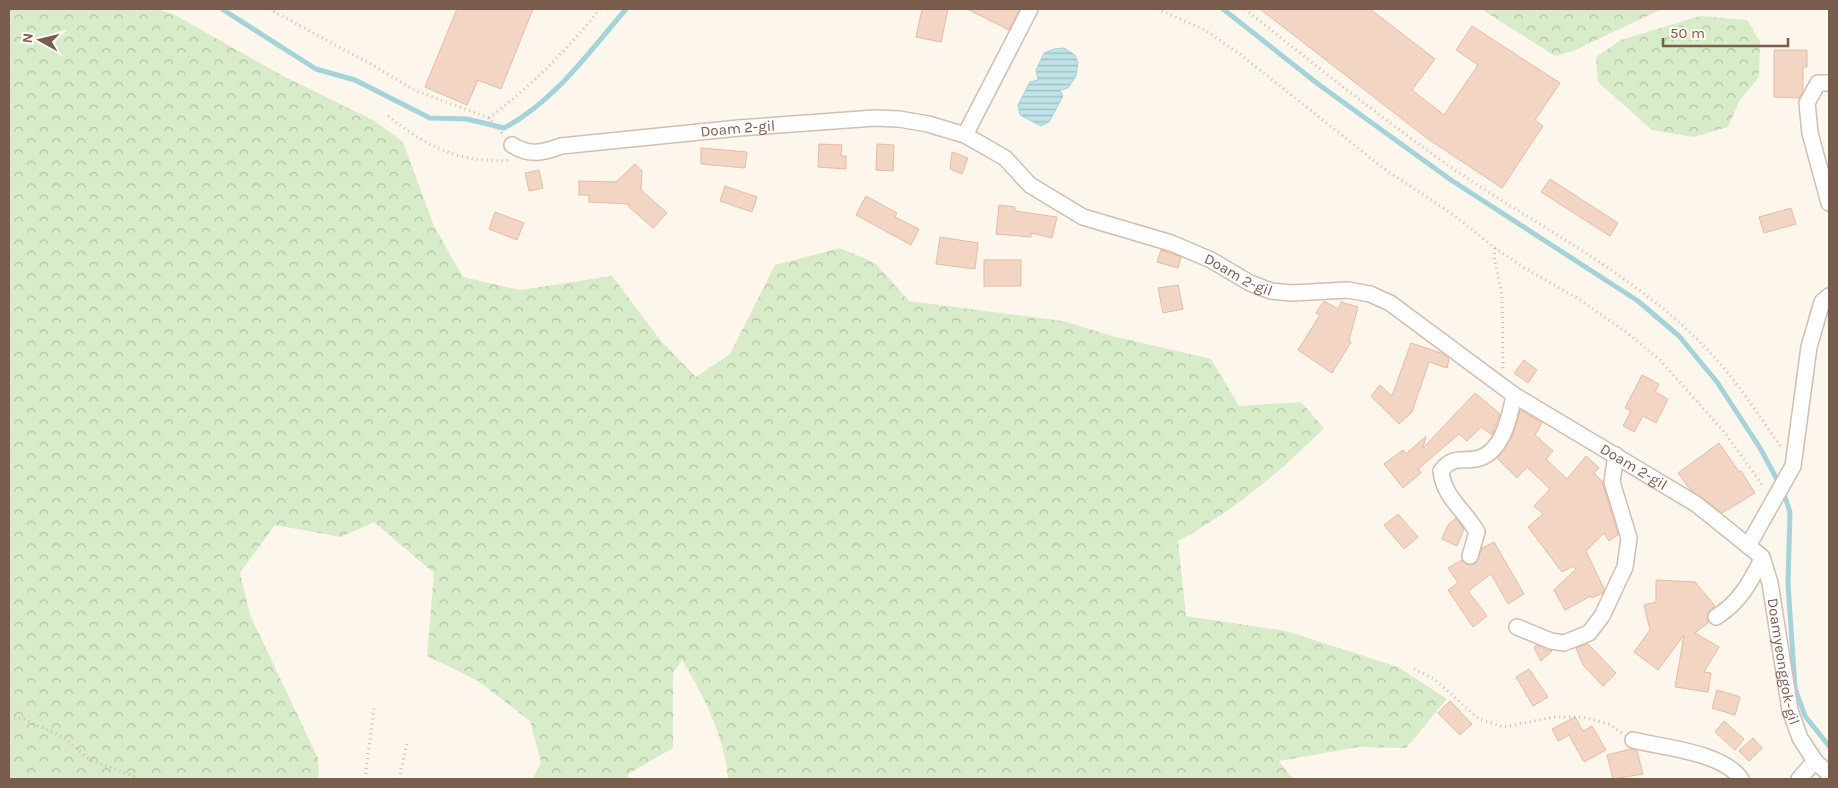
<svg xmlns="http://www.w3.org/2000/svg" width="1838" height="788" viewBox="0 0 1838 788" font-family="Karla,sans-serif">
  <defs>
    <pattern id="forest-crowns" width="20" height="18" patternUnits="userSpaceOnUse" patternTransform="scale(1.25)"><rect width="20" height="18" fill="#d8ecc9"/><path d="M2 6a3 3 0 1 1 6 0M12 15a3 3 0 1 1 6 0" fill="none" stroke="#b4c2a5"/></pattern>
    <pattern id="water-rules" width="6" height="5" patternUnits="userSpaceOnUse" patternTransform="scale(1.25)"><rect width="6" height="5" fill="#bfe3e8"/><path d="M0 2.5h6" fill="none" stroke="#a0bbbe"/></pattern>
  </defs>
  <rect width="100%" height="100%" fill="#fdf6ec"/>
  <g fill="url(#forest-crowns)">
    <path d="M9,9H157L175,15L285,77L373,120L403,142L433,224L463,277L520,290L612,276L662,342L696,377L730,354L775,265L840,248L875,263L909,301L1063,321L1112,336L1211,359L1239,406L1301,402L1324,428C1277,475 1236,509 1178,541L1186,616L1286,631L1398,667L1447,699L1406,748L1359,747L1279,761L1293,779H728C725,738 704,696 682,660L673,673V748L630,773L626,779H533L541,762L530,721L478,681L427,656L434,573L374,522L341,537L275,525L240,573L250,615L318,758L319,779H9Z"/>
    <path d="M1481,9H1662L1573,51L1555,56Z"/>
    <path d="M1700,16L1747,20L1760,42L1759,77L1740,100L1728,127L1694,137L1652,130L1598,82L1596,57L1621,40Z"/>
  </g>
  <path fill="url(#water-rules)" stroke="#a5d3da" d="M1064,48L1075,55L1078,63L1076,76L1068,88L1060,90L1063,96L1049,122L1041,126L1020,115L1018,105L1030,82L1038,80L1036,70L1044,53L1054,49Z"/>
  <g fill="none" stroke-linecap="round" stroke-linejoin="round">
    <g stroke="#a5d3da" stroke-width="5">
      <path d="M222,9L316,69L355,80L430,118L467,119L504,128C554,102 590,51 626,9"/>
      <path d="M1223,9L1318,84L1451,180L1638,301L1679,336L1717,382L1760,448L1779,483"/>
      <path d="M1783,491L1790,512L1788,584L1795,688L1805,716L1829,746"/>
    </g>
  </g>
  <g fill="#f3d5c3" stroke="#e6bba3">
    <path d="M457,9H533L501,89L478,80L467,105L425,87Z"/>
    <path d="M922,9H948L941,42L916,37Z"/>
    <path d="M967,9H1020L1009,30Z"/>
    <path d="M1260,9H1370L1435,59L1412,90L1444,115L1478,65L1456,50L1472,26L1560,83L1535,120L1543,126L1502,188L1428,139Z"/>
    <path d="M1774,50H1807V67H1803V91L1799,98L1774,97Z"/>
    <path d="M819,144L842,145L841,156H846V169L818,167Z"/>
    <path d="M877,144L894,145L893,171L876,170Z"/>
    <path d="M701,148L747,152L745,168L701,164Z"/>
    <path d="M952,152L968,158L962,174L950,169Z"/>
    <path d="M635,164L642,171L641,190L667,213L653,228L628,206L629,204L589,202V195H579V181L616,182Z"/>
    <path d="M539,170L543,188L529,191L525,173Z"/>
    <path d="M1550,179L1618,223L1610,236L1541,192Z"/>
    <path d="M725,186L757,197L752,212L720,201Z"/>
    <path d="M866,196L897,213L895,217L919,229L911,245L856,215Z"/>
    <path d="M999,205L1015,207V211L1057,217L1052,238L1031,233V237L996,234Z"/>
    <path d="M1791,208L1796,224L1764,233L1759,217Z"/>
    <path d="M495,212L524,223L517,240L489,229Z"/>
    <path d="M940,237L978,243L975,269L936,264Z"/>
    <path d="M1161,250L1181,257L1178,268L1157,262Z"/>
    <rect x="984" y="260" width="37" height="26"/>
    <path d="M1178,285L1183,309L1163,313L1158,288Z"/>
    <path d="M1324,301L1338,309L1341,302L1358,307L1349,340L1351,342L1332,373L1298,350L1320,315L1316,313Z"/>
    <path d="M1411,343L1441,353L1449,359L1447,368L1429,362L1412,412L1399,424L1371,396L1380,385L1392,396Z"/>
    <path d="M1524,360L1537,370L1528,383L1514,373Z"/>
    <path d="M1642,375L1659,384L1655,392L1668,399L1656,423L1643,416L1634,432L1623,426L1631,411L1625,408Z"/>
    <path d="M1475,393L1500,414L1492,435L1481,427L1467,441L1459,434L1418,469L1421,473L1403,488L1384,464L1403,450L1406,454L1426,436L1423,448Z"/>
    <path d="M1520,410L1542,423L1535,435L1553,451L1546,459L1567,479L1586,456L1599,468L1594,473L1602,481L1618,535L1609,541L1604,533L1586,551L1604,589L1603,593L1592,598L1591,596L1565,610L1554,590L1576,569L1573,566L1562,572L1528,527L1543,514L1534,506L1550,489L1527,467L1517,478L1497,458L1513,435Z"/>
    <path d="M1719,443L1739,472L1741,471L1755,493L1722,513L1690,489L1678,473Z"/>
    <path d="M1398,514L1418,537L1404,549L1384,525Z"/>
    <path d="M1456,518L1464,529L1457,546L1442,539L1448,525Z"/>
    <path d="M1494,542L1524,594L1508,604L1491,574L1468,591L1487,616L1473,627L1448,590L1458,583L1448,568L1462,560L1468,565L1476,563L1482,548Z"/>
    <path d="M1656,580L1695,582L1715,606L1707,613L1708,623L1695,633L1719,647L1704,672L1711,673L1708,692L1675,687L1684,635L1658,670L1634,652L1650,630L1644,605L1656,602Z"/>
    <path d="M1588,644L1616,673L1603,686L1583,665L1576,648Z"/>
    <path d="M1536,645L1547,650L1552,651L1541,661L1534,648Z"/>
    <path d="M1529,669L1548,697L1533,706L1516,677Z"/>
    <path d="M1717,690L1740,697L1735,715L1712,708Z"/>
    <path d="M1450,701L1472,724L1460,735L1438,713Z"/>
    <path d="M1575,717L1583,731L1592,726L1606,750L1584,762L1569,735L1558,741L1552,729Z"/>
    <path d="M1724,721L1744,739L1735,750L1715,732Z"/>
    <path d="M1753,738L1762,748L1749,761L1739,751Z"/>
    <path d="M1631,749L1637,751L1643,774L1613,779L1607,755Z"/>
  </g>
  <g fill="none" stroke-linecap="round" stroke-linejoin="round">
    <g stroke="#d1beb0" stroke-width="18">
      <g id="street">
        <path d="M1829,83H1818L1807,103L1810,133L1829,203"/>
        <path d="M965,135L1030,9"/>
        <path id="s1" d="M512,145C529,156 543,153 561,146L739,128L875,118L899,119L928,124L965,135L1005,158L1030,185L1083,217L1171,243L1211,260L1250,283L1271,291L1292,293L1348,290L1370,294L1390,303L1514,395L1696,504L1762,557L1770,583L1790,710L1800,738L1815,761L1829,774"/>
        <path d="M1748,546L1793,466L1809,347L1822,302L1829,296"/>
        <path d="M1470,556L1477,532C1464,509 1444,498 1441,471C1454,454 1463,463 1480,458C1503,450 1510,416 1514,395"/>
        <path d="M1716,617C1738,604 1750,583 1761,561"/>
        <path d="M1517,627L1551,641L1564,643L1589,633L1602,616L1625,567L1629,538L1612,482L1616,455"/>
        <path d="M1633,740C1664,748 1722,752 1741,779"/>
        <path d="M1799,779L1815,761"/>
      </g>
    </g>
    <g stroke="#d9b8a5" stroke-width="3" stroke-dasharray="1 4" stroke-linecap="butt">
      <path d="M269,9L376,67L414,90L489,118L502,133"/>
      <path d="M1157,9L1205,30L1241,55L1383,168L1452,214L1495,248L1523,267L1582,301L1626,332L1660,360L1725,433L1763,486"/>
      <path d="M1245,9C1315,65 1384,121 1458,172C1545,231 1644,279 1715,358C1738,383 1761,418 1780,446"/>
      <path d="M388,116C419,140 445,157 485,160C493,160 501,162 508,160"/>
      <path d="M489,118C531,86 567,50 600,9"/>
      <path d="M1495,248L1494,257L1502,296L1503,369"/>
      <path d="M1414,669L1434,679L1479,719L1504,727L1554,717H1582L1609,724L1622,733"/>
      <path d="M9,719L21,718L63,737L90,760L131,775L137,779"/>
      <path d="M365,779L374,708"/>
      <path d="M399,779L407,743"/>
    </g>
    <use href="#street" stroke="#fff" stroke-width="15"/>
  </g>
  <g text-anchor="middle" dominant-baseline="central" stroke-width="4" stroke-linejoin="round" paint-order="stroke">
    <g font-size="15" fill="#7a5c4d" stroke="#fffaf3">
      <text stroke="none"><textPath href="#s1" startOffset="229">Doam 2-gil</textPath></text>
      <text stroke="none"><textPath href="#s1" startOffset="770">Doam 2-gil</textPath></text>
      <text stroke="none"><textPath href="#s1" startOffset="1222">Doam 2-gil</textPath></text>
      <text stroke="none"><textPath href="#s1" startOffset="1486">Doamyeonggok-gil</textPath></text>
    </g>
  </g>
  <rect width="1838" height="788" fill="none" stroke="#7a5c4d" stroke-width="20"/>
  <g transform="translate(40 40) rotate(278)" stroke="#fffaf3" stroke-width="4" paint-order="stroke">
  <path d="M0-4L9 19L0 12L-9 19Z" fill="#7a5c4d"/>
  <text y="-8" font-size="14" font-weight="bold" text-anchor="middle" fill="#7a5c4d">N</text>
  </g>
  <path d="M1663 38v8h125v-8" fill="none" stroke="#7a5c4d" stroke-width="2.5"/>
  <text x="1670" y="38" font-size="15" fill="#7a5c4d" stroke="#fffaf3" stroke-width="4" paint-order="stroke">50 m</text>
</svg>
